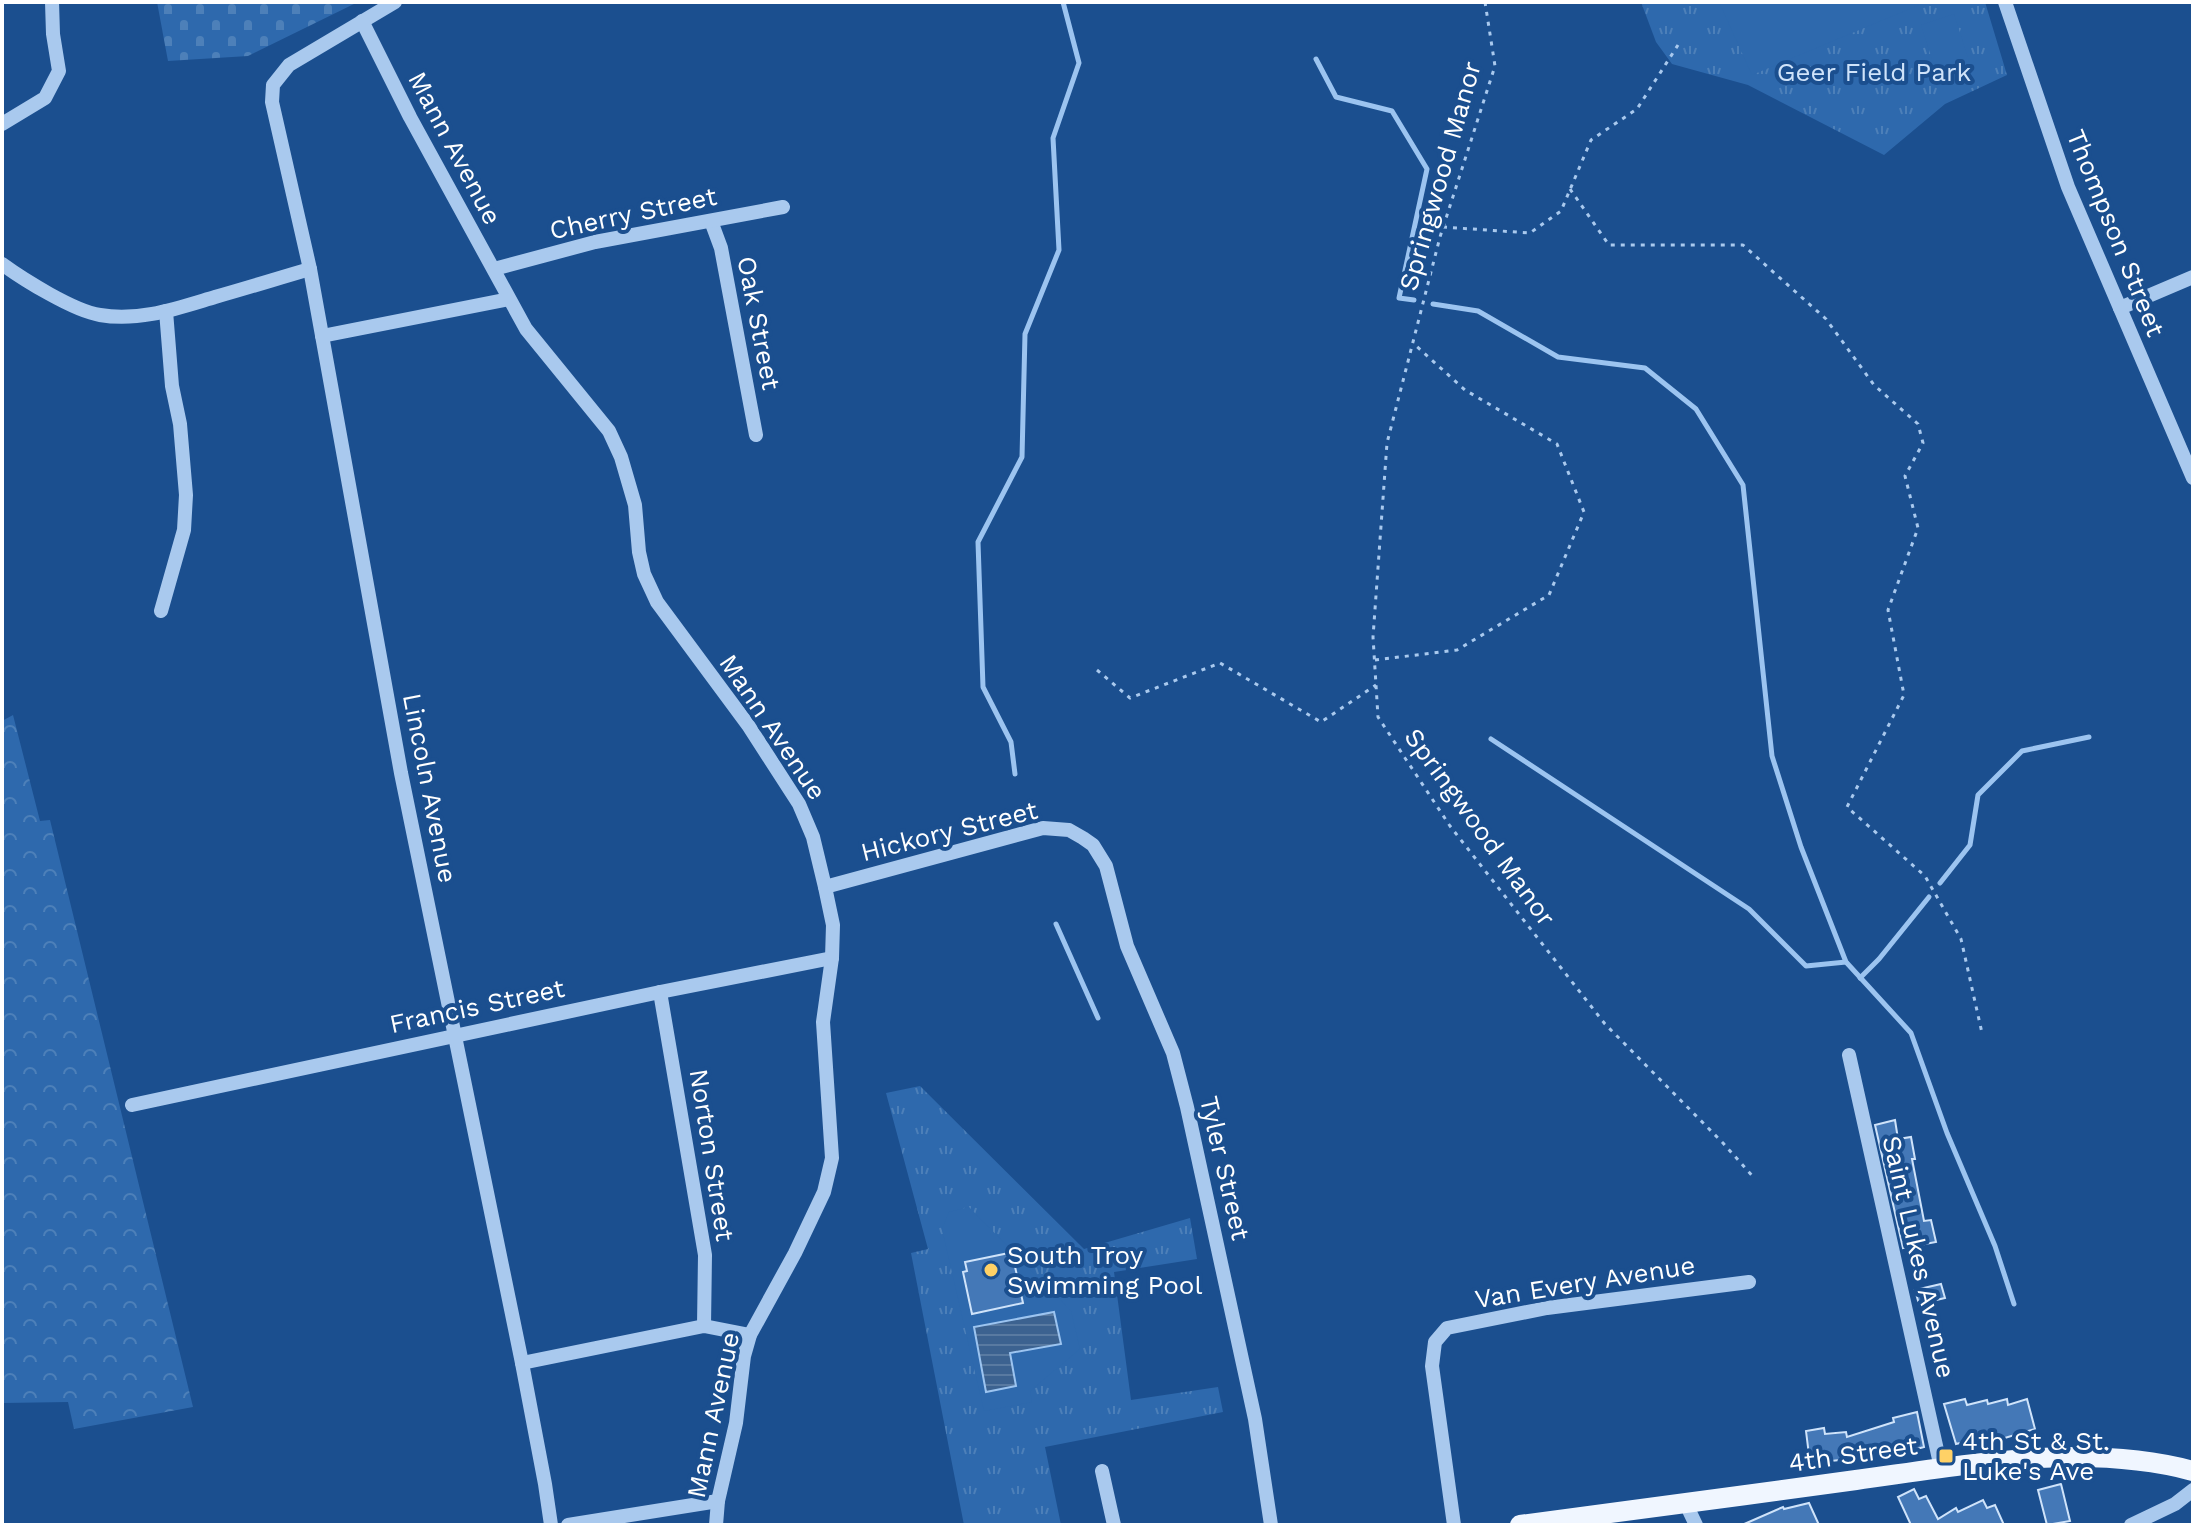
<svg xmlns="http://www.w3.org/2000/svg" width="2195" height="1527" viewBox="0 0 2195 1527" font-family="'Work Sans',sans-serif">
  <defs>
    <pattern id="forest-crowns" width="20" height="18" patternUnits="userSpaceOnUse" patternTransform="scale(2)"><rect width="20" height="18" fill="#2e69ad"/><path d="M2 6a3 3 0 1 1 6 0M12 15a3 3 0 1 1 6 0" fill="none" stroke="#4d80b9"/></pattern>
    <pattern id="cemetery-stones" width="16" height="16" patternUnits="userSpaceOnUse" patternTransform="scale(2)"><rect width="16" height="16" fill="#2e69ad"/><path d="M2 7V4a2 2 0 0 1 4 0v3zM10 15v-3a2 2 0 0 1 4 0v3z" fill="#4d80b9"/></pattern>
    <pattern id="park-tufts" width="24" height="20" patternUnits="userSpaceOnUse" patternTransform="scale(2)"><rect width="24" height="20" fill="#2e69ad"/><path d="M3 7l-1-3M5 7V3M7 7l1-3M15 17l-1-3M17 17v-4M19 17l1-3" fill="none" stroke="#4d80b9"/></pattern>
    <pattern id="water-rules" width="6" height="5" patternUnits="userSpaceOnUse" patternTransform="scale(2)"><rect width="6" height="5" fill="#3c6290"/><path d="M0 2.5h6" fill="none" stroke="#597aa1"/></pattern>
  </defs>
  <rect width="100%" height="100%" fill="#1b4f8f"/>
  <path fill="url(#forest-crowns)" d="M13,715L40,821L50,820L193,1407L74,1429L68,1402L2,1403V721Z"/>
  <path fill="url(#cemetery-stones)" d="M157,2H358L248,56L168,61Z"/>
  <g fill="url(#park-tufts)">
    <path d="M1641,2H1985L2007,75L1945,104L1884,155L1748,85L1672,64L1656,42Z"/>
    <path d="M920,1086L1084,1249L1190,1218L1197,1259L1114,1272L1131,1400L1218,1387L1223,1412L1045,1447L1061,1525H964L911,1253L928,1249L886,1093Z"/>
  </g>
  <g fill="#2e69ad">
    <path d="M1719,2H1918L1919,5L1752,75Z"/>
    <path d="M1954,14L1969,61L1936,72L1921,25Z"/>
    <path d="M969,1207L1071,1311L1080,1349L1030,1391L1032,1402L984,1411L942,1229L949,1212Z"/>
  </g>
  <path fill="url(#water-rules)" stroke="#9cc4f0" stroke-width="2" d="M1054,1312L1061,1344L1010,1353L1016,1386L986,1392L974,1327Z"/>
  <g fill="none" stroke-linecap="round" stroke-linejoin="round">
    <g stroke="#9cc4f0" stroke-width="5">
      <path d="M1316,59L1336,97L1392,111L1427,169L1399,298L1414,300"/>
      <path d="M1433,304L1478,311L1558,357L1645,368L1696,409L1743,485L1772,756L1801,847L1846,962L1911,1033L1947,1133L1995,1246L2014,1304"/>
      <path d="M1491,739L1749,909L1806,966L1846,962"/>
      <path d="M1015,774L1011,742L983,687L978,542L1022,457L1025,334L1059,250L1053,138L1079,63L1063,2"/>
      <path d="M1940,883L1970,845L1978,795L2022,751L2089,737"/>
      <path d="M1056,924L1098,1018"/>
      <path d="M1860,978L1879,959L1929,897"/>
    </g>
  </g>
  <g fill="#4478b7" stroke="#cfe3fa" stroke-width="2">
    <path d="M1895,1120L1898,1139L1911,1137L1915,1159H1912L1924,1221L1931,1220L1936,1242L1903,1248L1875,1125Z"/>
    <path d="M1009,1253L1011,1263L1014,1262L1023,1303L972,1314L963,1272L967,1271L965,1262Z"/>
    <path d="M1941,1284L1945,1298L1919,1304L1915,1290Z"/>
    <path d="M1965,1399L1967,1405L1987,1400L1988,1404L2007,1399L2008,1405L2027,1399L2035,1429L1998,1440L1996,1434L1956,1444L1944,1404Z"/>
    <path d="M1917,1412L1924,1447L1902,1453L1900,1448L1861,1458L1810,1463L1806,1431L1824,1428L1825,1434L1846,1432L1847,1437L1894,1422L1893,1418Z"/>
    <path d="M2061,1484L2070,1521L2047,1525L2038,1490Z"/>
    <path d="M1914,1489L1919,1499L1926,1496L1938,1519L1956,1508L1958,1512L1983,1500L1987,1508L1995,1505L2004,1525H1911L1898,1497Z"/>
    <path d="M1809,1503L1819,1525H1742L1783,1507L1784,1509Z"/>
  </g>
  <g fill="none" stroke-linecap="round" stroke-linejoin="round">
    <g stroke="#a9c9ee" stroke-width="3" stroke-dasharray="4 6" stroke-linecap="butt">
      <path d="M1485,2L1495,66L1440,237L1387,443L1373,637L1378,717L1450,826L1605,1024L1723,1143L1755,1179"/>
      <path d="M1570,189L1609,245H1743L1826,319L1874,385L1918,424L1923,443L1905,476L1918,528L1888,610L1904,695L1847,807L1925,876L1961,939L1982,1033"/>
      <path d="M1443,227L1530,233L1561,211L1591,140L1637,109L1678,45"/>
      <path d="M1375,660L1457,650L1549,595L1584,512L1557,444L1465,390L1414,344"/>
      <path d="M1097,670L1130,698L1220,663L1321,722L1376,685"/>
    </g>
    <g stroke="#a9c9ee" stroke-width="14">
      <path d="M395,2L289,65L273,85L272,102L310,269L401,773L522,1363L545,1484L551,1525"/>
      <path d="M2005,2L2068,187L2193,478"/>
      <path d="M362,21L410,117L526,329L609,431L621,457L635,505L639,552L644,574L657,602L748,725L799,804L813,837L825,887L833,925L832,958L823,1022L832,1158L824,1192L795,1253L750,1335L744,1356L736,1423L718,1501L716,1525"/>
      <path d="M2,124L45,98L59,71L53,34L52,2"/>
      <path d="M711,221L721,248L756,435"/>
      <path d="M2,264C24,280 74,311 100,315C139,322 178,308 215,297C247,288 279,278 310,269"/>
      <path d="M494,269L595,242L783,207"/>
      <path d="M2120,308L2193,277"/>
      <path d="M322,336L509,299"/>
      <path d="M161,611L184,530L186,495L180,424L172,386L166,311"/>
      <path d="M825,887L1043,828L1069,830L1083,838L1093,845L1106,866L1127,946L1173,1053L1187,1107L1255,1419L1271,1525"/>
      <path d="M660,992L705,1255L704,1326"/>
      <path d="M1849,1055L1941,1468"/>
      <path d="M132,1105L660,992L832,958"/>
      <path d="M522,1363L704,1326L750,1335"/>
      <path d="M1102,1471L1114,1525"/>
      <path d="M1686,1504L1696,1525"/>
      <path d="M568,1525L718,1501"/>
      <path d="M1454,1525L1432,1366L1435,1342L1447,1328L1547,1308L1749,1282"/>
      <path d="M2131,1525L2175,1504L2193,1490"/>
    </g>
    <path stroke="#f0f6ff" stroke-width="20" d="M1520,1525C1632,1511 1744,1495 1856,1480C1966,1465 2084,1442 2193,1471"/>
  </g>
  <g fill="#ffd166" stroke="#1b4f8f" stroke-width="3">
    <circle cx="991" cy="1270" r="8"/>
    <rect x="1938" y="1448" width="16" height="16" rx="4"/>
  </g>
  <g text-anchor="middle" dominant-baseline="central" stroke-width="8" stroke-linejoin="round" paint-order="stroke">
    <g font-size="26" fill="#cfe3fa" stroke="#1b4f8f">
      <text x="1874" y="72">Geer Field Park</text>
    </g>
    <g font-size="26" fill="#fff" stroke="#1b4f8f">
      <text transform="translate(455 148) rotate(62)">Mann Avenue</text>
      <text transform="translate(1440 176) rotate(-74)">Springwood Manor</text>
      <text transform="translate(633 213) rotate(-12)">Cherry Street</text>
      <text transform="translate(2116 233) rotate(68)">Thompson Street</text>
      <text transform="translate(759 323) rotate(79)">Oak Street</text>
      <text transform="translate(773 727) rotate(56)">Mann Avenue</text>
      <text transform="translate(430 788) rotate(79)">Lincoln Avenue</text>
      <text transform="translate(1480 827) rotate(54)">Springwood Manor</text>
      <text transform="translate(949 831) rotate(-14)">Hickory Street</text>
      <text transform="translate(477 1006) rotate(-12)">Francis Street</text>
      <text transform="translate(712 1155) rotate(81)">Norton Street</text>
      <text transform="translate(1225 1168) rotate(77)">Tyler Street</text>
      <text transform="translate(1919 1257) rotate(77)">Saint Lukes Avenue</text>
      <text transform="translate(1585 1282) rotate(-9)">Van Every Avenue</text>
      <text transform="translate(713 1415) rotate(-78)">Mann Avenue</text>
      <text transform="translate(1853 1454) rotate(-8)">4th Street</text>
    </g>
    <g font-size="26" fill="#fff" stroke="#1b4f8f" text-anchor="start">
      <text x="1007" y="1255">South Troy<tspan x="1007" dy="30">Swimming Pool</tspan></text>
      <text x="1962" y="1441">4th St &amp; St.<tspan x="1962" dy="30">Luke's Ave</tspan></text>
    </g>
  </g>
  <rect width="2195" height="1527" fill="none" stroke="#ffffff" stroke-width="8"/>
</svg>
